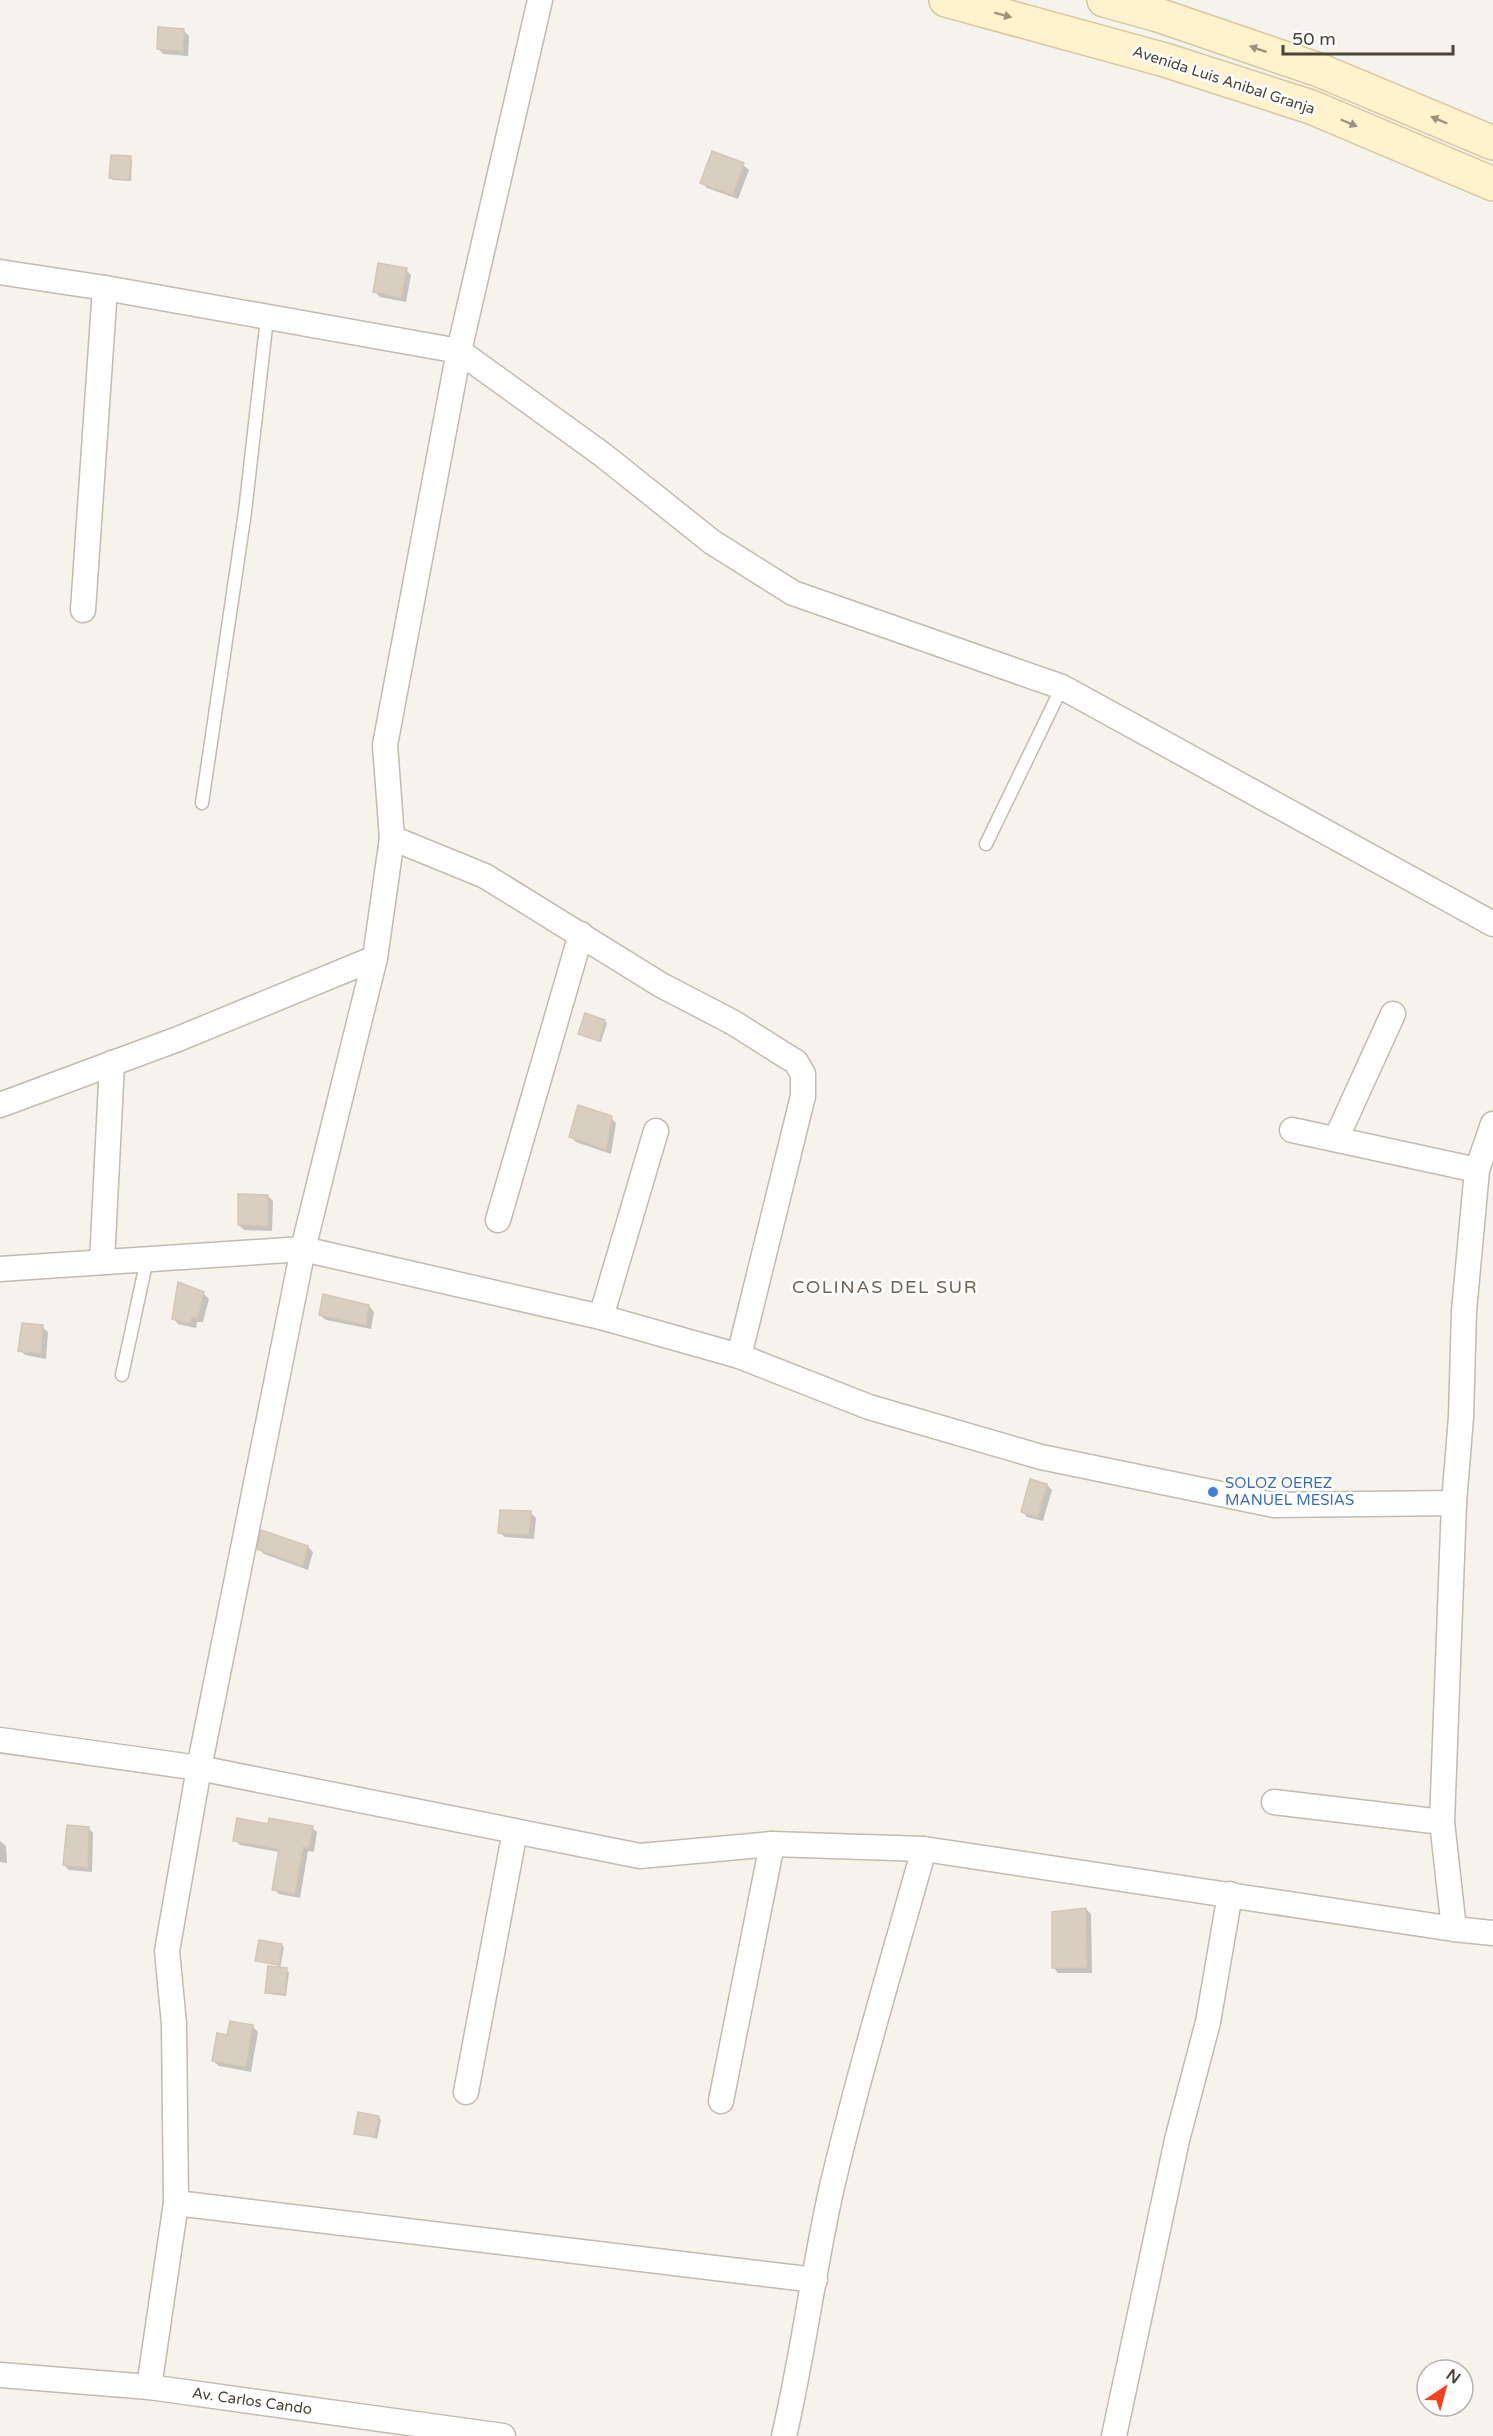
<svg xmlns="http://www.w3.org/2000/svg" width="1493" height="2436" viewBox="0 0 1493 2436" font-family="'Varela Round',sans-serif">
  <rect width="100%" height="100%" fill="#f6f3ec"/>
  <g fill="#0003">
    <path d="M184,31L189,36L188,56L163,54L158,48Z"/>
    <path d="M130,158L132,160L131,181L113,180L111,178Z"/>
    <path d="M743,165L749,170L738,199L707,188L702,183Z"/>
    <path d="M406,270L411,275L406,302L380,297L375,292Z"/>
    <path d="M605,1021L607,1023L601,1042L580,1033Z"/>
    <path d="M611,1118L616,1123L611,1154L576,1142L571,1137Z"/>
    <path d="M268,1196L273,1201L272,1231L244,1230L239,1225Z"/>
    <path d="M203,1293L209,1299L203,1322H197L196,1328L178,1324L173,1318Z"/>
    <path d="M369,1306L374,1312L371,1329L326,1320L320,1315Z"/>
    <path d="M42,1327L48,1332L46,1359L25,1355L20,1350Z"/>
    <path d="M1047,1485L1052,1490L1043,1521L1027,1517L1022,1511Z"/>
    <path d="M531,1513L536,1518L534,1539L505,1537L499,1532Z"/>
    <path d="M308,1547L313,1552L308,1570L264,1554L259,1549Z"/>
    <path d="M269,1826L312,1828L317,1832L314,1852L308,1851L300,1898L279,1894L274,1889L280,1852L240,1845L235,1840Z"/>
    <path d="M88,1828L93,1833L92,1872L69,1870L64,1865Z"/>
    <path d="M0,1841L6,1846L7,1863L0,1862Z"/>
    <path d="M1086,1909L1091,1914L1092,1973H1058L1053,1967Z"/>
    <path d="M282,1945L284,1947L280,1969L289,1972L286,1996L269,1994L267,1992L279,1966L257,1961Z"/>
    <path d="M253,2027L258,2032L251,2072L219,2066L213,2061L228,2036Z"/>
    <path d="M379,2117L381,2120L377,2139L356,2133Z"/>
  </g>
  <g fill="#d8cfc1" stroke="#d3c7b4" stroke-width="1.5">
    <path d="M158,27L184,29L183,51L157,49Z"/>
    <path d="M712,151L744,163L733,195L700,183Z"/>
    <path d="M111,155L131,156L129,180L109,178Z"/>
    <path d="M378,263L407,268L401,298L373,292Z"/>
    <path d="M585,1013L605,1020L599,1041L578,1034Z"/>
    <path d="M578,1105L612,1116L606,1150L569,1137Z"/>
    <path d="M238,1194L268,1195V1226L238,1225Z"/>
    <path d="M178,1282L204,1292L198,1318L192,1317L191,1324L172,1319Z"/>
    <path d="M323,1294L369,1305L366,1325L319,1315Z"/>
    <path d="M22,1323L43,1325L41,1354L18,1351Z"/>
    <path d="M1030,1479L1047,1484L1038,1517L1021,1512Z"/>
    <path d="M500,1510L531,1511L529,1535L498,1533Z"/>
    <path d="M261,1530L308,1546L303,1566L257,1549Z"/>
    <path d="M237,1818L268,1824L269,1818L313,1826L309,1848L303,1847L295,1894L272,1890L279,1849L233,1841Z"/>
    <path d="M67,1825L89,1827L88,1868L63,1865Z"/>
    <path d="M1086,1908L1087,1968H1052V1912Z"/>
    <path d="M259,1940L282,1944L279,1965L255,1961Z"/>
    <path d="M268,1966L287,1968L285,1994L265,1993Z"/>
    <path d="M230,2021L253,2025L246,2067L212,2061L217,2033L227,2035Z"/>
    <path d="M358,2112L379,2116L375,2137L354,2134Z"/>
  </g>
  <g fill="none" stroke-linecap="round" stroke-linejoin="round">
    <g stroke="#c2bbae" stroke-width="15">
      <g id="lane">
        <path d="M202,803L245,512L267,318"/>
        <path d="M986,844L1062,687"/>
        <path d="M122,1375L147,1259"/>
      </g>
    </g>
    <g stroke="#c2bbae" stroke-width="27">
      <g id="street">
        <path d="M0,272L105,288L459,351L603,455L712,542L793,593L1062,687L1493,924"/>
        <path d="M83,610L105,288"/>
        <path d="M392,838L485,876L661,985L734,1023L783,1054L796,1062L803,1074V1096L739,1356"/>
        <path d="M0,1105L178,1039L375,958"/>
        <path d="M1292,1130L1477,1170"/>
        <path d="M1336,1139L1393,1014"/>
        <path d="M498,1220L581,934"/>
        <path d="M102,1262L112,1063"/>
        <path d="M0,1269L303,1249L601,1317L739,1356L869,1407L1041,1457L1274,1505L1454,1503"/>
        <path d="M601,1317L656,1131"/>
        <path d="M0,1740L199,1768L640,1856L772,1844L924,1849L1454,1929L1493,1933"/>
        <path d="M1274,1802L1442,1822"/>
        <path d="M1454,1929L1442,1822L1454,1503L1461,1417L1464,1311L1477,1170L1493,1124"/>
        <path d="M466,2092L515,1831"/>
        <path d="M721,2101L772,1844"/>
        <path d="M176,2203L815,2280"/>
        <path d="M0,2375L149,2387L503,2436"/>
        <path d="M149,2387L176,2203L174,2024L167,1951L199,1768L303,1249L375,958L392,838L385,745L459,351L540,0"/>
        <path d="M784,2436C803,2355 813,2272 831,2191C858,2076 892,1963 924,1849"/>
        <path d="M1114,2436L1177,2140L1208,2022L1230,1894"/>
      </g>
    </g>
    <g stroke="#d6c79b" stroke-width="36">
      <g id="secondary">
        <path d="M946,0L1165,60L1311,107L1493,184"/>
        <path d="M1104,0L1158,15L1319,70L1493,143"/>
      </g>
    </g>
    <use href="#lane" stroke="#fff" stroke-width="12"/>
    <use href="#street" stroke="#fff" stroke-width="24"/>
    <use href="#secondary" stroke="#fff3cd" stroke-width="33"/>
  </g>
  <defs><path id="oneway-solid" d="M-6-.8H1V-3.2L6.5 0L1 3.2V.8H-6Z" transform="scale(1.5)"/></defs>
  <g fill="#9c937c">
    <use href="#oneway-solid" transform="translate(1003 15) rotate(15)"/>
    <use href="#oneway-solid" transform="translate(1258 49) rotate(-161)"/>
    <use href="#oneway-solid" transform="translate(1439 120) rotate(-157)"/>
    <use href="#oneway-solid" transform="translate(1349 123) rotate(23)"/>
  </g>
  <circle fill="#3f7fe0" stroke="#fff" stroke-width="2" cx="1213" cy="1492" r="6"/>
  <g text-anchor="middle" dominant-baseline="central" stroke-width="5" stroke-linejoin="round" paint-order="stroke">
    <g font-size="15" fill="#4b4439" stroke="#fff">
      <text transform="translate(1224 80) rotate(18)">Avenida Luis Anibal Granja</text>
      <text transform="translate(252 2401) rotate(8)">Av. Carlos Cando</text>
    </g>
    <g font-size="15" fill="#366cbe" stroke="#fff" text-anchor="start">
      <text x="1225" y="1483">SOLOZ OEREZ<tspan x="1225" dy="17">MANUEL MESIAS</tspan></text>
    </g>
    <g font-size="18" letter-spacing="1.5" fill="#6e6250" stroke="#fff">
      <text x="885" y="1287">COLINAS DEL SUR</text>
    </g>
  </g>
  <g transform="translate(1445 2388) rotate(36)"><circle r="28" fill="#ffffff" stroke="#b7b4b0" stroke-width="1.5"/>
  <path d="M0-4.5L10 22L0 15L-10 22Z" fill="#fc3f1d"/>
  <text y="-9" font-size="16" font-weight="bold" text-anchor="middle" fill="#4b4439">N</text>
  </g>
  <path d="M1283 45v9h170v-9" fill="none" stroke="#4b4439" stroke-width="3"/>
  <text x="1292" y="45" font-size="18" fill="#4b4439" stroke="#ffffff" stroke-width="4.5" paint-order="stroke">50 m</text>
</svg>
